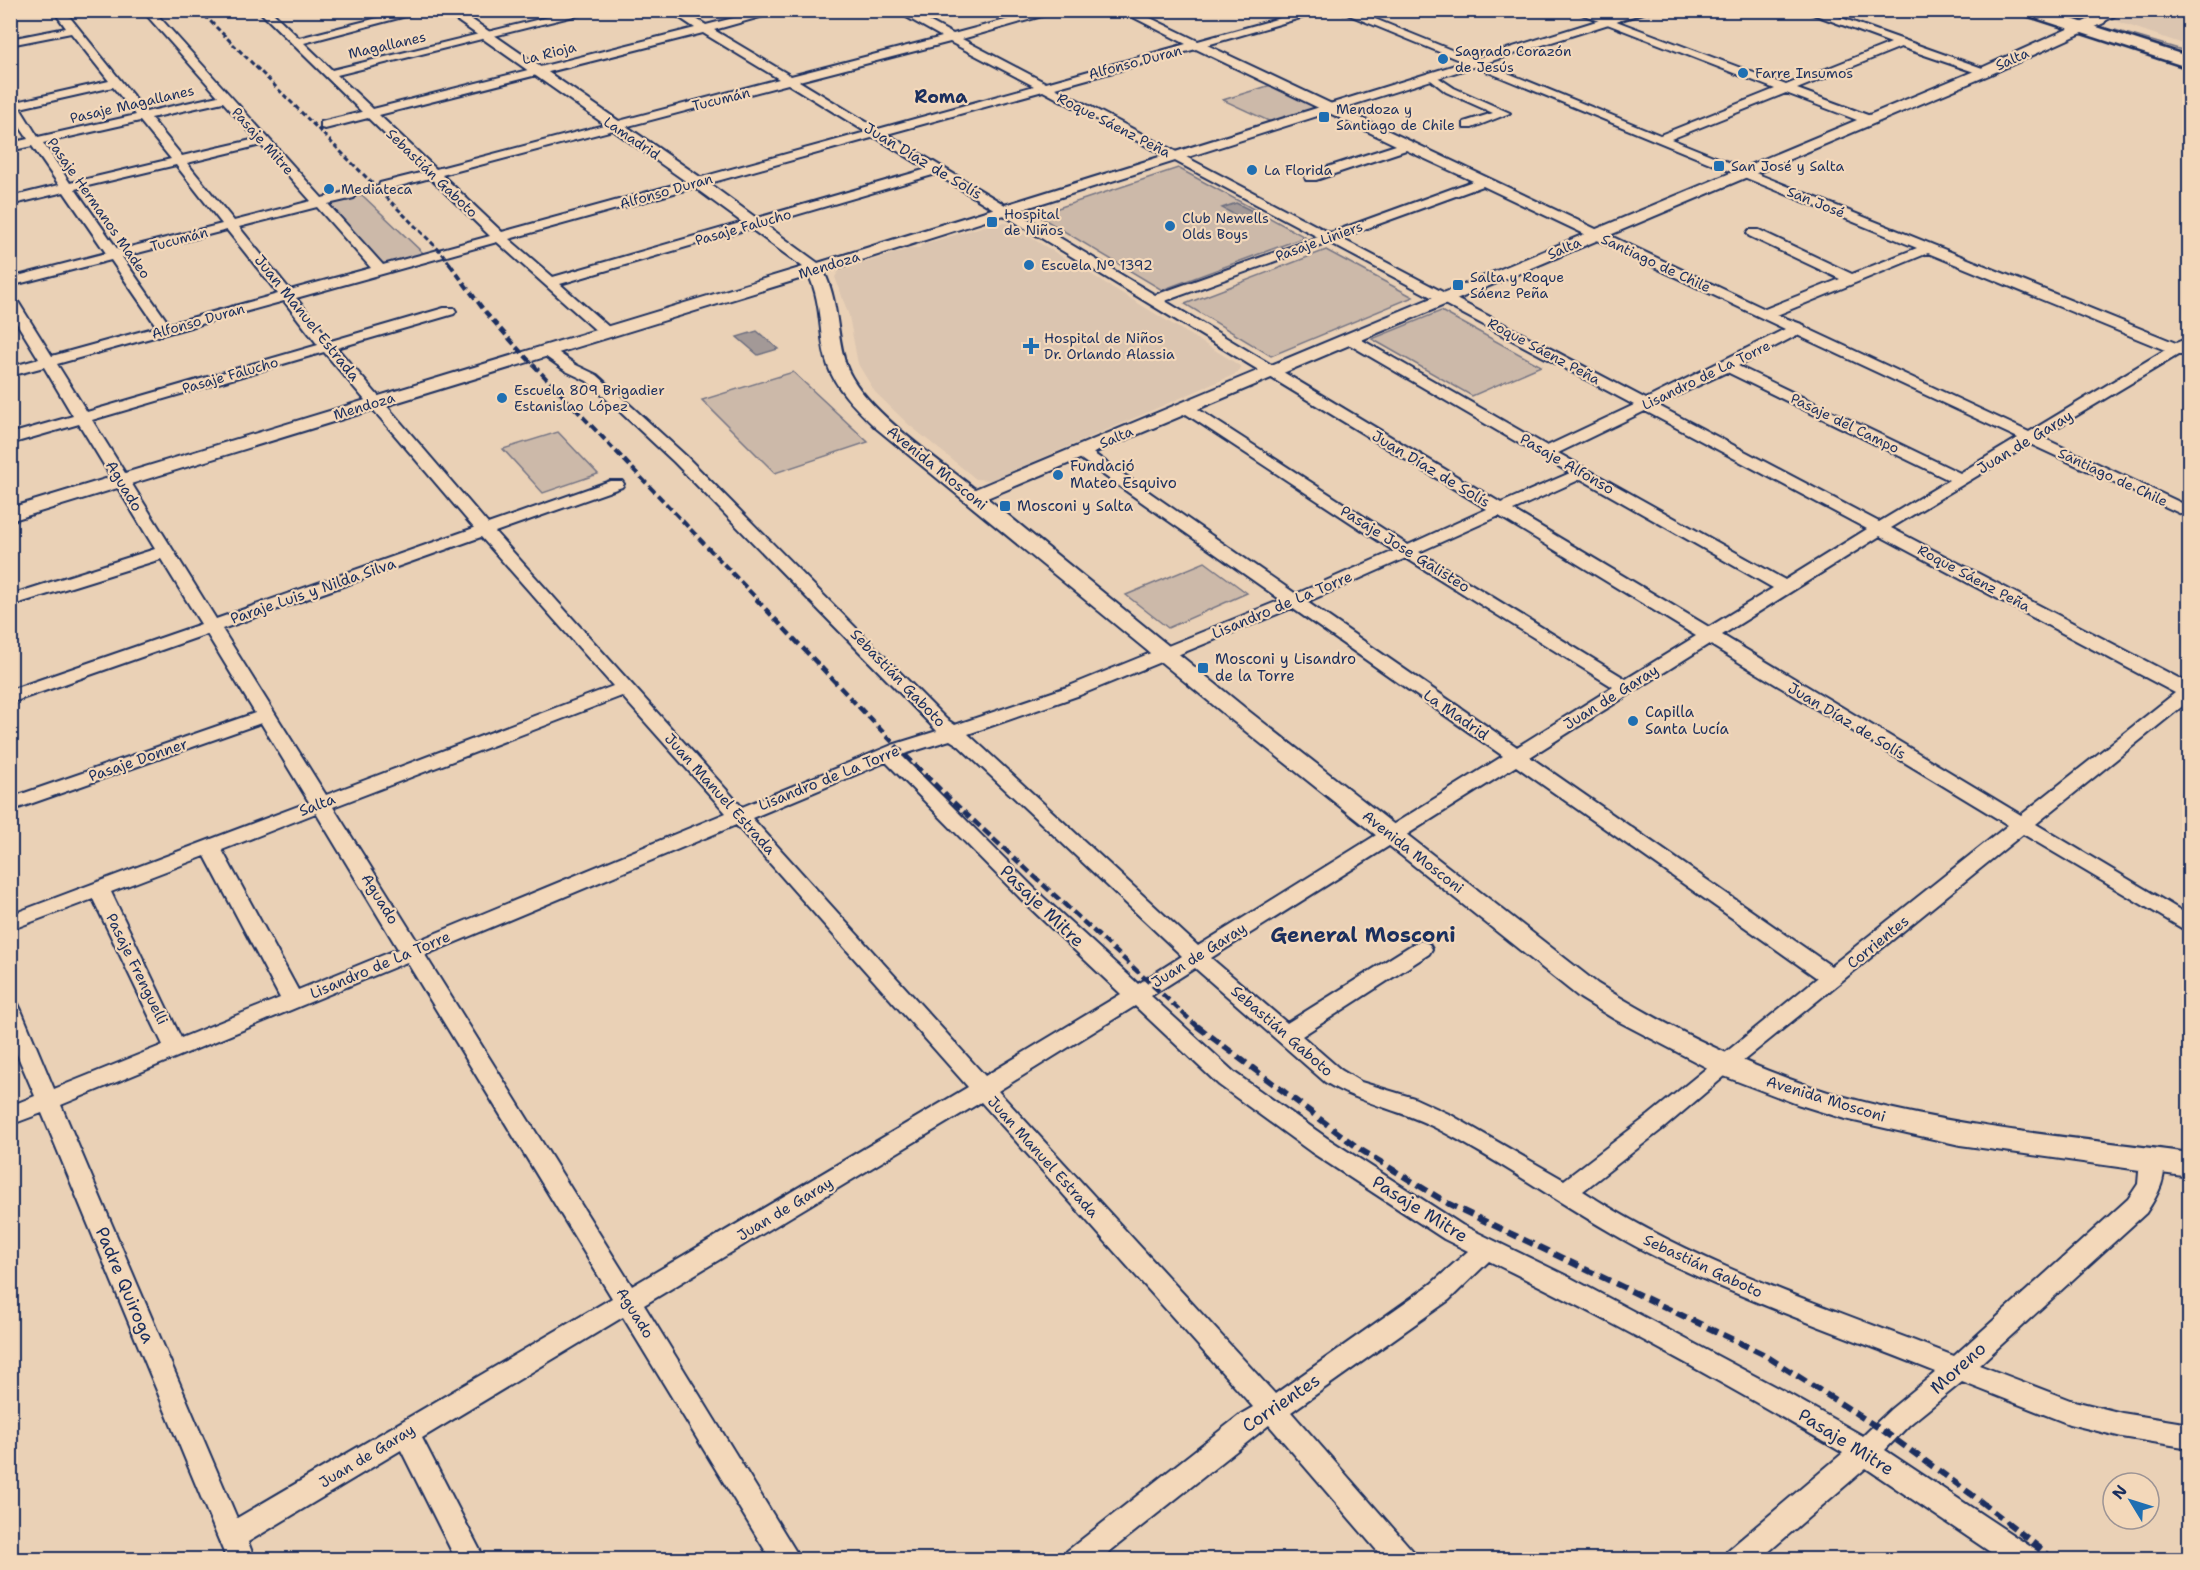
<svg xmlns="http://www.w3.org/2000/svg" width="2200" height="1570" viewBox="0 0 2200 1570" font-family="'Shantell Sans',sans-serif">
  <rect width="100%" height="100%" fill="#ead1b6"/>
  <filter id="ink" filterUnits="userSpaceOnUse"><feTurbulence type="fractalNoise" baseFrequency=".0167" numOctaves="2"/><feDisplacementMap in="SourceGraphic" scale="12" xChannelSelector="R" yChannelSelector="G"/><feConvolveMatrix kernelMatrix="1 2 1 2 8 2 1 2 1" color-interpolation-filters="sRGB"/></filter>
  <g filter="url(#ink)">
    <g fill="#dbc5b0">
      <path d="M2129,11H2189V46L2110,19Z"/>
      <path d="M995,223H1007L1231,360L1241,367L1238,373L991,480L976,479L908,424L875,392L858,364L849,316L835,277L839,271L911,248H920L921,245Z"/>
    </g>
    <g fill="#ccb9a9" stroke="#747484" stroke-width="1.5">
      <path d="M2115,30L2189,52V61L2107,31Z"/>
      <path d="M1274,84L1324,108L1273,123L1223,100Z"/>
      <path d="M1178,168L1305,237L1162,290L1037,215Z"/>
      <path d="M362,195L424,254L384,265L328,203Z"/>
      <path d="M1326,250L1413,297L1271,356L1185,304Z"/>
      <path d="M1441,311L1541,366L1472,396L1372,339Z"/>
      <path d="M793,372L868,442L775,473L702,400Z"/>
      <path d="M558,432L598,474L543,493L503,449Z"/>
      <path d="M1205,562L1247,593L1168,628L1126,595Z"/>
    </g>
    <g fill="#a39997" stroke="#6d6f80" stroke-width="1.5">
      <path d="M1236,203L1262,216L1248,222L1222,208Z"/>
      <path d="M757,331L778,349L758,355L737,337Z"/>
    </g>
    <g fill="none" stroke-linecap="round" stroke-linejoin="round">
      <g stroke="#1b2f5e" stroke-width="4">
        <g id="minor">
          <path d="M53,10H64L146,112L218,96L142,10H153L322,198L349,191L354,192L355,195L354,198L328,204L383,265L490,236L430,178L385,190L380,189L379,186L380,183L424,172L368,118L325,129L321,128V122L362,112L258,10H270L299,38L409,10H429L304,43L332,70L577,10H598L337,75L373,109L695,28L668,10H682L706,25L765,10H785L714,30L791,76L942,37L894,10H908L953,34L1043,10H1063L962,39L1046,83L1186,44L1119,10H1134L1198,41L1309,10H1328L1207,45L1765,309L1840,279L1749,236L1747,233L1749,230H1759L1852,274L1917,248L1337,10H1353L1660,135L1775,89L1571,10H1587L1786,85L1891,43L1802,10H1819L1988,70V74H1980L1901,47L1797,89L1873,117V123H1865L1786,93L1671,139L2176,343L2190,337L2189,355H2178L2041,437L2190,507V518L2030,444L1891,528L2190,684V700L2036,824L2190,916V933L2023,834L1732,1070L1665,1127L1583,1191C1696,1265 1829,1307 1954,1356L2128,1199L2138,1184L2140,1160L2144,1153L2152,1151L2160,1153C2171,1174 2157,1196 2146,1213L1979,1365L2070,1400L2122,1413L2190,1424V1448L2122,1437L2069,1424L1962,1382L1909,1425L1885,1450L2037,1551L2041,1560H2002L1866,1468L1759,1560H1723L1727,1551L1843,1453C1728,1385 1610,1320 1489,1261L1449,1300L1291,1412L1413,1551L1417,1560H1385L1269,1425L1099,1560H1063L1067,1551L1241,1414L1253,1407L981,1102L644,1305L801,1560H771L623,1317L422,1438L485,1560H456L401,1450L248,1542L255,1560H227L42,1113L10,1125V1106L35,1096L10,1038V1002L18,1004L21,1010L54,1089L163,1045L93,899L10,930V915L309,802L261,723L10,811V798L255,713L207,634L10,703V690L201,624L161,559L10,606V595L155,549L79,424L10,444V434L73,416L44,367L10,376V367L39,359L10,312V296L17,300L52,356L157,327L111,260L10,286V278L106,253L64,192L10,205V197L59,185L32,146L10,151V143L28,139L10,112V99L16,102L109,81L71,33L10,45V39L66,28ZM703,33L779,79L436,169L379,115ZM950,42L1034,86L878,129L799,81ZM1196,49L1396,145L1306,174L1305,177L1306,180H1316L1406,150L1473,181L1330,233L1055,88ZM788,84L866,132L502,232L442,175ZM113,87L136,115L38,137L20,108ZM1043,91L1318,237L1155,295L887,134ZM223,102L256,139L182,156L151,118ZM140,121L171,159L70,183L43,143ZM875,137L927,169L553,277L509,239ZM261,145L311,201L234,221L187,163ZM176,165L222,224L118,250L75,189ZM936,174L1487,509L1408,545L1190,404H1180L1177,407L1180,410L1394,551L1296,594L1087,449H1075L1073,452L1075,455L1281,600L1067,687L955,725L946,719L686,456L597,375L576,365L552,348H542L540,351L542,354L566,371L587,381L674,462L937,731L892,745L742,807L495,532L622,487L624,484L622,481H610L488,524L337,348L454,314L456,311L454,308H444L331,341L296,298L497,242L600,334L605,335L612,331L610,328L560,284ZM1483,186L1785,329L1646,399L1340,238ZM317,207L371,268L290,290L239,227ZM227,230L278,294L169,324L122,257ZM1328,242L1634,405L1547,446L1355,336H1345L1343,339L1345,342L1570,473L1501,503L1165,301ZM1928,253L2165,350L2029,432L1806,328L1804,325L1777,315ZM284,301L318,345L87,412L57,364ZM1797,335L2018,438L1960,473L1738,366ZM324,352L474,528L216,619L92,420ZM1727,372L1949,480L1879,522L1657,405ZM1645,411L1867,529L1785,580L1558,453ZM1581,479L1773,588L1709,627L1513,510ZM1499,516L1696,636L1626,679L1419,552ZM1880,536L2175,693L2021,815L1722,635ZM481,537L613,686L326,795L222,629ZM1406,558L1613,687L1517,747L1307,602ZM1292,608L1503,756L1198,946L968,734L1080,695ZM1709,644L2008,825L1831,966L1530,757ZM622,696L726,813L417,941L333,807ZM950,740L958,745L1182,956L1138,984L1043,897L901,755ZM886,762L1029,907L1121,994L985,1076L752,818ZM1516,766L1817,978L1649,1115L1564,1180L1451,1115L1414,1098L1361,1082L1341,1070L1302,1036L1429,954L1432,949L1429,944L1421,941L1413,944L1287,1023L1211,958ZM316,813L398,949L298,990L222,850ZM736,825L968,1087L632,1286L425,955ZM205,856L280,998L181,1038L111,892ZM407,962L612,1298L237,1518L61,1105ZM1195,968L1325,1082C1359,1103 1398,1109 1434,1127C1514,1168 1585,1223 1666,1262C1753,1304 1846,1336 1936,1372L1891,1409L1863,1436L1787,1393L1569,1277L1462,1225L1327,1138L1235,1073L1151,996ZM1135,1006L1219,1085L1311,1152L1444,1239L1468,1251L1431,1284L1275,1394L998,1091Z"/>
          <path d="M2110,10H2125L2103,22H2095L2093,20Z"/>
          <path d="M1433,74L1454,88L1510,113L1472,128H1464V122L1493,113L1446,92L1427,77Z"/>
        </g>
      </g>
      <g stroke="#1b2f5e" stroke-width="4">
        <path id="tertiary" d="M442,10H458L703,179L818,263L1632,10H1653L824,272C839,302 836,335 846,365C861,408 939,460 975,489L1979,69L2094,17H2104L2106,20L2104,23L1989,75L987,498L1250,712L1598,984C1676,1032 1757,1072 1845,1097C1957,1128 2074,1137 2190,1153V1177L1960,1145L1845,1119L1797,1104L1721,1075L1614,1019L1580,998L1234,722L876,428C858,410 837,391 828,366C818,337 823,305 809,276L10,521V508L803,267L691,185Z"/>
      </g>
      <g stroke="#1b2f5e" stroke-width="5">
        <path id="secondary" d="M2018,10H2044L2190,57V68L2020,13Z"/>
      </g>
      <use href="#minor" fill="#f3d8ba" fill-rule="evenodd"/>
      <use href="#tertiary" fill="#f3d8ba" fill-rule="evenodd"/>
      <use href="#secondary" fill="#f3d8ba" fill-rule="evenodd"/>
      <path stroke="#1b2f5e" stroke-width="3" stroke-dasharray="5 3" stroke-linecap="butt" d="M199,10L442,253L451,265"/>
      <path stroke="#1b2f5e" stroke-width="4" stroke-dasharray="8 4" stroke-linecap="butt" d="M449,263L486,313L522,353L758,600"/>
      <path stroke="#1b2f5e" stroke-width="4.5" stroke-dasharray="9 4.5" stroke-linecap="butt" d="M756,599L899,749L949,798L1199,1028"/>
      <path stroke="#1b2f5e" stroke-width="6" stroke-dasharray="11 6" stroke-linecap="butt" d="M1197,1026L1361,1150L1449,1204L1763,1354L1885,1432L1971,1494L2055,1560"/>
    </g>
  </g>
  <g fill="#1f6fb2" stroke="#f3d8ba" stroke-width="2">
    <circle cx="1443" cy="59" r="6"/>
    <circle cx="1743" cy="73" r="6"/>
    <rect x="1318" y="111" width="12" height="12" rx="3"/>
    <rect x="1713" y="160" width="12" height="12" rx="3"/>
    <circle cx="1252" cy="170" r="6"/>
    <circle cx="329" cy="189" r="6"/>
    <rect x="986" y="216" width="12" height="12" rx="3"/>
    <circle cx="1170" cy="226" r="6"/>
    <circle cx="1029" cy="265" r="6"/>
    <rect x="1452" y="279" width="12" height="12" rx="3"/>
    <path d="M1028 337h6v6h6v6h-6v6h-6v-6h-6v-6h6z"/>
    <circle cx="502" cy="398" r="6"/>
    <circle cx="1058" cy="475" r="6"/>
    <rect x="999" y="500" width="12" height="12" rx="3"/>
    <rect x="1197" y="662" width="12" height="12" rx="3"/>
    <circle cx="1633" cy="721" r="6"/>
  </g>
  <g text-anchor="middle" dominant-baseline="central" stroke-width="4.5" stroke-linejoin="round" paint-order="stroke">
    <g font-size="14" fill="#1b2f5e" stroke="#f3d8ba">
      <text transform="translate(387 45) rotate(-13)">Magallanes</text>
      <text transform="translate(549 53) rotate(-14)">La Rioja</text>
      <text transform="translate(2012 59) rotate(-24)">Salta</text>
      <text transform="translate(1135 62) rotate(-15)">Alfonso Duran</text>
      <text transform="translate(721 99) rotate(-14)">Tucumán</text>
      <text transform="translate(132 104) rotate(-13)">Pasaje Magallanes</text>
      <text transform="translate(1114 125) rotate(27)">Roque Sáenz Peña</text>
      <text transform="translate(632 138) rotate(34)">Lamadrid</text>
      <text transform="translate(263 141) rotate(48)">Pasaje Mitre</text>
      <text transform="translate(432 173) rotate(44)">Sebastián Gaboto</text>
      <text transform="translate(666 191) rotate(-16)">Alfonso Duran</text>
      <text transform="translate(1816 202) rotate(22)">San José</text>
      <text transform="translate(99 208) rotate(55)">Pasaje Hermanos Madeo</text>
      <text transform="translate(743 227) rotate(-16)">Pasaje Falucho</text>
      <text transform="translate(179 239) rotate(-15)">Tucumán</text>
      <text transform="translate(1319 241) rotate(-20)">Pasaje Liniers</text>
      <text transform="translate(1564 248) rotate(-23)">Salta</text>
      <text transform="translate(1656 263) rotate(25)">Santiago de Chile</text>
      <text transform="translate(829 265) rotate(-17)">Mendoza</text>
      <text transform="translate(198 321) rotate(-16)">Alfonso Duran</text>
      <text transform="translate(1544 351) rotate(28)">Roque Sáenz Peña</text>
      <text transform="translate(230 375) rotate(-16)">Pasaje Falucho</text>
      <text transform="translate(1706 375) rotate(-26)">Lisandro de La Torre</text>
      <text transform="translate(364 406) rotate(-17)">Mendoza</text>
      <text transform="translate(1845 423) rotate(26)">Pasaje del Campo</text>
      <text transform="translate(1116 437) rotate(-23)">Salta</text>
      <text transform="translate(2113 477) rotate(25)">Santiago de Chile</text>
      <text transform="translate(1974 578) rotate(28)">Roque Sáenz Peña</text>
    </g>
    <g font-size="14" fill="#1b2f5e" stroke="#f3d8ba" text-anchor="start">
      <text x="1455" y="51">Sagrado Corazón<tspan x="1455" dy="16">de Jesús</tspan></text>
      <text x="1755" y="73">Farre Insumos</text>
      <text x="1336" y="109">Mendoza y<tspan x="1336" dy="16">Santiago de Chile</tspan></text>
      <text x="1731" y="166">San José y Salta</text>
      <text x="1264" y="170">La Florida</text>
      <text x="341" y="189">Mediateca</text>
      <text x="1004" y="214">Hospital<tspan x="1004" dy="16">de Niños</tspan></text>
      <text x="1182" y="218">Club Newells<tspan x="1182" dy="16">Olds Boys</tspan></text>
      <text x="1041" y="265">Escuela N° 1392</text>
      <text x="1470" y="277">Salta y Roque<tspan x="1470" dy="16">Sáenz Peña</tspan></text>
      <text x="1044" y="338">Hospital de Niños<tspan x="1044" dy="16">Dr. Orlando Alassia</tspan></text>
      <text x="514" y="390">Escuela 809 Brigadier<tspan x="514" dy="16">Estanislao López</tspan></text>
    </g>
    <g font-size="15" fill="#1b2f5e" stroke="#f3d8ba">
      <text transform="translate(923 161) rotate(31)">Juan Díaz de Solís</text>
      <text transform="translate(307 318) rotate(51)">Juan Manuel Estrada</text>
      <text transform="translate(2025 442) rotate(-31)">Juan de Garay</text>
      <text transform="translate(1567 464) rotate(30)">Pasaje Alfonso</text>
      <text transform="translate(937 468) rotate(39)">Avenida Mosconi</text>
      <text transform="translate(1431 469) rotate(31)">Juan Díaz de Solís</text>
      <text transform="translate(124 486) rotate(59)">Aguado</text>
      <text transform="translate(1405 549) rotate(32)">Pasaje Jose Galisteo</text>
      <text transform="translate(313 591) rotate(-19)">Paraje Luis y Nilda Silva</text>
      <text transform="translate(1282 605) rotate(-23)">Lisandro de La Torre</text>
      <text transform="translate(898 678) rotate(46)">Sebastián Gaboto</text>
      <text transform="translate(1611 697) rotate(-32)">Juan de Garay</text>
      <text transform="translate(1456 715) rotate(35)">La Madrid</text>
      <text transform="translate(1847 721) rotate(31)">Juan Díaz de Solís</text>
      <text transform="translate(138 760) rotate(-19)">Pasaje Donner</text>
      <text transform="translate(829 778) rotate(-22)">Lisandro de La Torre</text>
      <text transform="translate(720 794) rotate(48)">Juan Manuel Estrada</text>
      <text transform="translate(317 805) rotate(-21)">Salta</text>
      <text transform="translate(1413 852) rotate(38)">Avenida Mosconi</text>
      <text transform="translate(380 899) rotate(58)">Aguado</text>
      <text transform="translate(1878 942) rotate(-39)">Corrientes</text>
      <text transform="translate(1199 955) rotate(-32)">Juan de Garay</text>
      <text transform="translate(380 965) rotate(-23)">Lisandro de La Torre</text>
      <text transform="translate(137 969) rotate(64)">Pasaje Frenguelli</text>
      <text transform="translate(1282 1031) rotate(41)">Sebastián Gaboto</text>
      <text transform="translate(1826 1099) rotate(17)">Avenida Mosconi</text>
      <text transform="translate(1043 1157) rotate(48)">Juan Manuel Estrada</text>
      <text transform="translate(785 1209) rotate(-31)">Juan de Garay</text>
      <text transform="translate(1703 1266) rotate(25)">Sebastián Gaboto</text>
      <text transform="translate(635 1313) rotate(58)">Aguado</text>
      <text transform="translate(367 1456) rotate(-31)">Juan de Garay</text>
    </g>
    <g font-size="15" fill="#1b2f5e" stroke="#f3d8ba" text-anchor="start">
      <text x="1070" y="466">Fundació<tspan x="1070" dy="17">Mateo Esquivo</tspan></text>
      <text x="1017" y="506">Mosconi y Salta</text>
      <text x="1215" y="659">Mosconi y Lisandro<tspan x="1215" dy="17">de la Torre</tspan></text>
      <text x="1645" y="712">Capilla<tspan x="1645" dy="17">Santa Lucía</tspan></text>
    </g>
    <g font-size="18" font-weight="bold" fill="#1b2f5e" stroke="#f3d8ba">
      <text x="941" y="97">Roma</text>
    </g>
    <g font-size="18" fill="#1b2f5e" stroke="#f3d8ba">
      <text transform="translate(1042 906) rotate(44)">Pasaje Mitre</text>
      <text transform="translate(1420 1209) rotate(32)">Pasaje Mitre</text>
      <text transform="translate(125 1285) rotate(67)">Padre Quiroga</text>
      <text transform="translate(1958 1368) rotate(-42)">Moreno</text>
      <text transform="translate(1281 1403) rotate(-34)">Corrientes</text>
      <text transform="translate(1846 1442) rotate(32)">Pasaje Mitre</text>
    </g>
    <g font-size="21" font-weight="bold" fill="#1b2f5e" stroke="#f3d8ba">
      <text x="1363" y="935">General Mosconi</text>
    </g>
  </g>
  <rect width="2200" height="1570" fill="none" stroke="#f3d8ba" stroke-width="36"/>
  <rect x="18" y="18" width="2164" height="1534" fill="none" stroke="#1b2f5e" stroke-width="2" filter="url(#ink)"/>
  <g transform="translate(2131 1501) rotate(308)"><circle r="28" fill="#f3d8ba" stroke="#9d9495" stroke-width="1.5"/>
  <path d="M0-4.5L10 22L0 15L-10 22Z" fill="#1f6fb2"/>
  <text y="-9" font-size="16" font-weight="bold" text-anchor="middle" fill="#1b2f5e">N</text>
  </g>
</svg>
